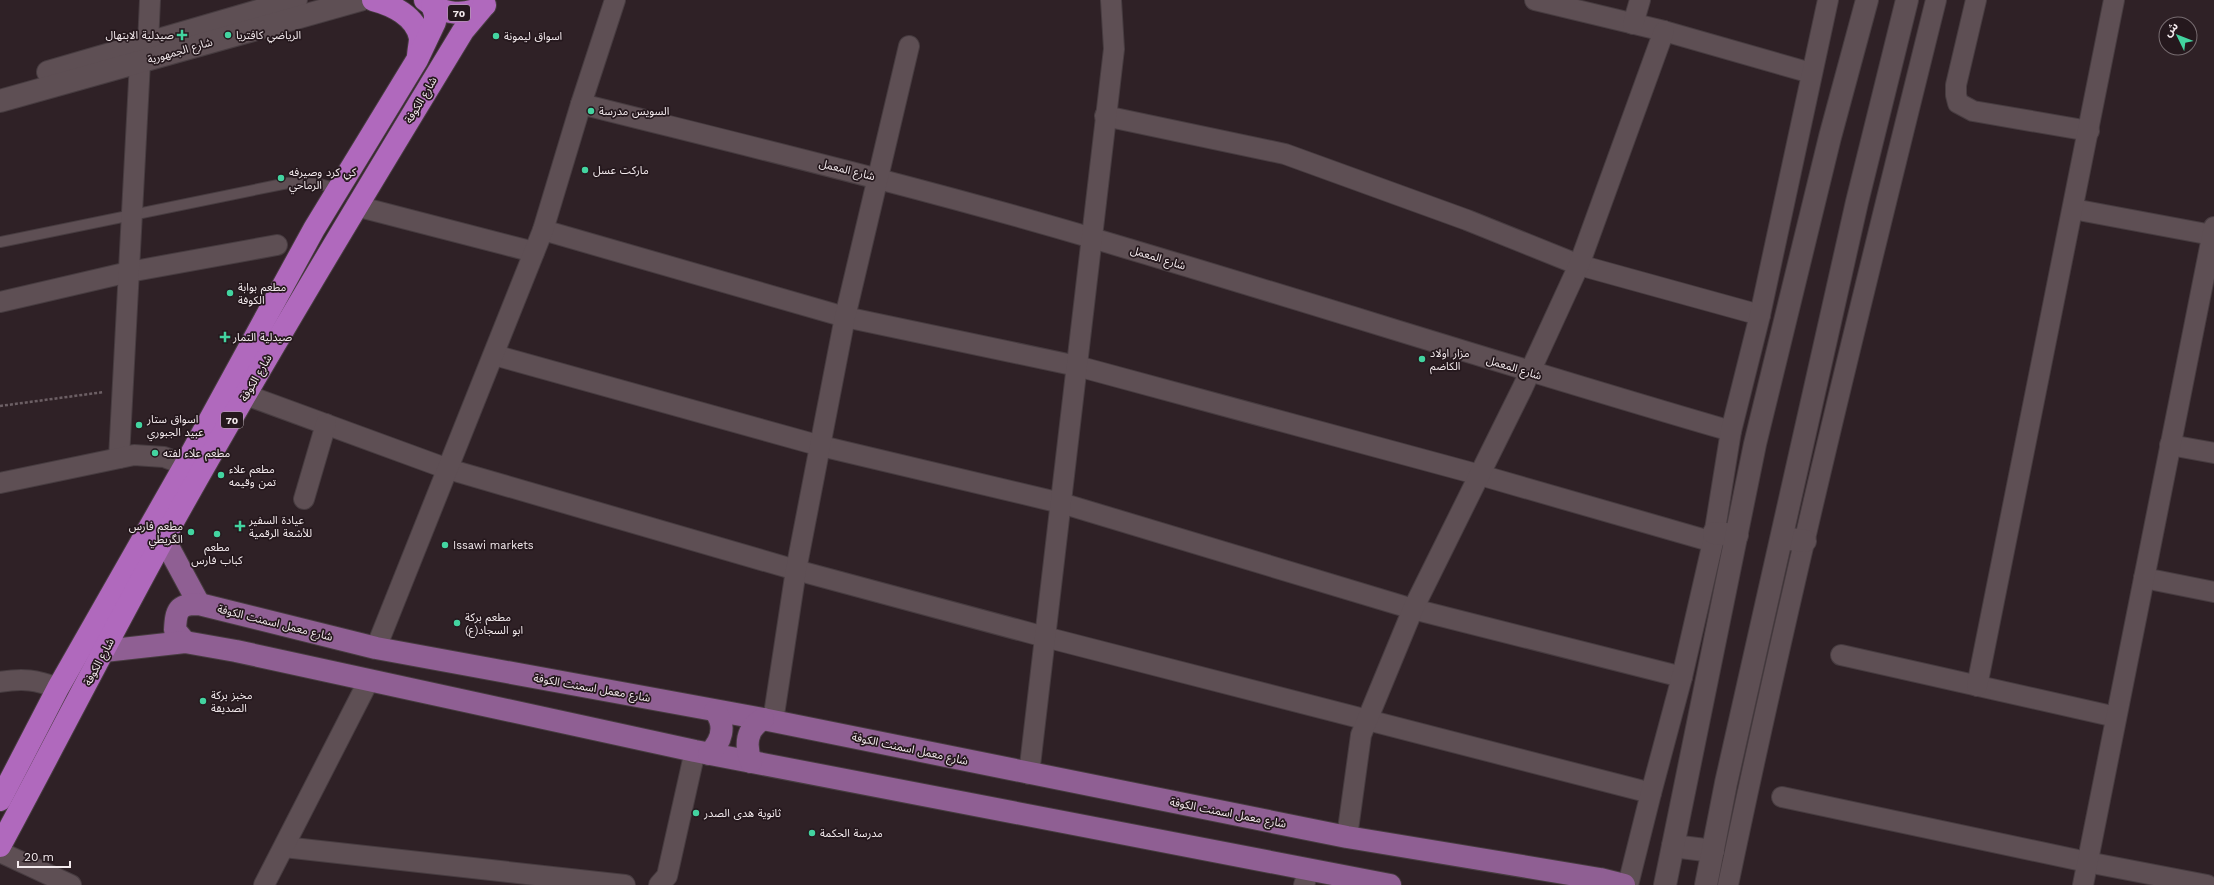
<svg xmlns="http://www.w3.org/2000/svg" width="2214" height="885" viewBox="0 0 2214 885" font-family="'Work Sans','Noto Sans Arabic',sans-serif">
  <rect width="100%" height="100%" fill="#2f2126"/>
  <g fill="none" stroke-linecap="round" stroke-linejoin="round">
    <g stroke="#473c40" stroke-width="12">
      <path id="lane" d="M0,242L288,183L320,184L338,189"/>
    </g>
    <g stroke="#473c40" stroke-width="22">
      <g id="street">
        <path d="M1535,0L1664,31L1811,73"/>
        <path d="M1976,0L1956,85V95L1958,103L1973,111L2089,131"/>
        <path d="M1633,24L1640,0"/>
        <path d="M148,44L150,0"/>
        <path d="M581,104C752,147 923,188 1092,238C1306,301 1517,369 1731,431"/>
        <path d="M1105,116L1285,154L1467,220L1579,265L1760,315"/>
        <path d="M356,206L534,252"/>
        <path d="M2073,209L2212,235"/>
        <path d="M543,230L845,317L1077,366L1480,475L1713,542"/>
        <path d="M0,302L129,272L277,245"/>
        <path d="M494,355L821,446L1061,503L1413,609L1682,677"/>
        <path d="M246,395L448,469L796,570L1045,637L1651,793"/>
        <path d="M2170,445L2214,453"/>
        <path d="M119,458L140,62"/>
        <path d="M0,483L134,455L164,457L185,465"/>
        <path d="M304,499L326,424"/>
        <path d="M2144,578L2214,592"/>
        <path d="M376,648L543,230L581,104L615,0"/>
        <path d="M1841,655L2116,717"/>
        <path d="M0,682C24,678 36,680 58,688"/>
        <path d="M1977,686L2114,0"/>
        <path d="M773,721L796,570L845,317L909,46"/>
        <path d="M1029,774L1114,49L1111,0"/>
        <path d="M1782,797L2087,862L2207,885"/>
        <path d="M1347,837L1361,735L1413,609L1522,389L1579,265L1664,31"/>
        <path d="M284,847L625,885"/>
        <path d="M0,852L71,885"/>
        <path d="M264,885L369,680"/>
        <path d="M659,885L667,876L695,751"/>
        <path d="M1304,885L1309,869"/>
        <path d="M1628,885L1651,793L1682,677L1713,542L1731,431L1760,315L1828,0"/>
        <path d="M1728,885C1790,588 1863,294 1936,0"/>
        <path d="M2083,885L2214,227"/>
      </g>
    </g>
    <g stroke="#473c40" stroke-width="24">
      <g id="secondary">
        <path d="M48,72L296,0"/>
        <path d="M0,101L360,0"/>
        <path d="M1714,533L1737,535"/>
        <path d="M1782,538L1805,541"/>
        <path d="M1673,846L1713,851"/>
        <path d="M1665,885L1755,444L1830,137L1867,0"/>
        <path d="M1706,885L1726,783L1857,202L1907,0"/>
      </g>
    </g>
    <g stroke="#473c40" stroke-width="24">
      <g id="primary">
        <path d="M164,539L199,604"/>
        <path d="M185,642L175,630C176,610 178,604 199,604L376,648L763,719L1347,837L1600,879L1624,885"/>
        <path d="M104,651L185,642L236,651L695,751L1390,885"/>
        <path d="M709,754C721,742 727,726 715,711"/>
        <path d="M751,762C745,745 746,729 763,719"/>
      </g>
    </g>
    <g stroke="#473c40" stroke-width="24">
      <g id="highway">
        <path d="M373,0C392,5 416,16 420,38C420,44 418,51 418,57"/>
        <path d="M425,0C442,15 466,17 485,5"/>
        <path d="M0,800L58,688L185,465L314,229L417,60L435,22V14L432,5"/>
        <path d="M0,846C55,744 108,640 164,538C259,367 361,199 463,31L484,6"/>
      </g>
    </g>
    <path stroke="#6c5f64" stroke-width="2.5" stroke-dasharray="3 2" stroke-linecap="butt" d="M0,406L104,392"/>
    <use href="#lane" stroke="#5e4f54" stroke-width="10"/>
    <use href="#street" stroke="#5e4f54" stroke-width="20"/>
    <use href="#secondary" stroke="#5e4f54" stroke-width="22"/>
    <use href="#primary" stroke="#8f5f93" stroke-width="22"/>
    <use href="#highway" stroke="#b069bd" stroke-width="22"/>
  </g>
  <g fill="#43d4a0" stroke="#25181d" stroke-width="1.5">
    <path d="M180 29h4v4h4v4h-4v4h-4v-4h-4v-4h4z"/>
    <circle cx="228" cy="35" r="4"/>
    <circle cx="496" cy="36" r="4"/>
    <circle cx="591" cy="111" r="4"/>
    <circle cx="585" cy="170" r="4"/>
    <circle cx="281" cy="178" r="4"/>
    <circle cx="230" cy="293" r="4"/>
    <path d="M223 331h4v4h4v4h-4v4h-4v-4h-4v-4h4z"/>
    <circle cx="1422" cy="359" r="4"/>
    <circle cx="139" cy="425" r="4"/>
    <circle cx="155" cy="453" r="4"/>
    <circle cx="221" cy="475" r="4"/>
    <path d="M238 520h4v4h4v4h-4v4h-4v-4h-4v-4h4z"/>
    <circle cx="191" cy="532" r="4"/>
    <circle cx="217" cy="534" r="4"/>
    <circle cx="445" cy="545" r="4"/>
    <circle cx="457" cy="623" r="4"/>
    <circle cx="203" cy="701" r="4"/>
    <circle cx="696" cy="813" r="4"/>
    <circle cx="812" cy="833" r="4"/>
  </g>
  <g text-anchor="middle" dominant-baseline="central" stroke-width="3.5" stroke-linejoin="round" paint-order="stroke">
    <g fill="#25181d" stroke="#b5abaf" stroke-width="1">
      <rect x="448" y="5" width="22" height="16" rx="3"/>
      <rect x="221" y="412" width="22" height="16" rx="3"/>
    </g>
    <g font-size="10" font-weight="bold" fill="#f3eaed">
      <text x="459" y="13">70</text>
      <text x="232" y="420">70</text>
    </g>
    <g font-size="11" fill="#f3eaed" stroke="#25181d" text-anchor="start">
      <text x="174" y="35" text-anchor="end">صيدلية الابتهال</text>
      <text x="236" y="35">الرياضي كافتريا</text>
      <text x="504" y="36">اسواق ليمونة</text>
      <text x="599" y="111">السويس مدرسة</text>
      <text x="593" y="170">ماركت عسل</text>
      <text x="289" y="172">كي كرد وصيرفه<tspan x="289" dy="13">الرماحي</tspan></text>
      <text x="238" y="287">مطعم بوابة<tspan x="238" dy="13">الكوفة</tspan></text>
      <text x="233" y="337">صيدلية التمار</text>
      <text x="1430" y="353">مزار اولاد<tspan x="1430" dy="13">الكاضم</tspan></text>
      <text x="147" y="419">اسواق ستار<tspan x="147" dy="13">عبيد الجبوري</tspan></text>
      <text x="163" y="453">مطعم علاء لفته</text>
      <text x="229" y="469">مطعم علاء<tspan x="229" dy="13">تمن وقيمه</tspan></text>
      <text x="249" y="520">عيادة السفير<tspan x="249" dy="13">للأشعة الرقمية</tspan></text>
      <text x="183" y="526" text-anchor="end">مطعم فارس<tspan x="183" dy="13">الگريطي</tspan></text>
      <text x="453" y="545">Issawi markets</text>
      <text x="217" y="547" text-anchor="middle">مطعم<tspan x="217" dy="13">كباب فارس</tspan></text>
      <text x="465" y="617">مطعم بركة<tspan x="465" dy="13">ابو السجاد(ع)</tspan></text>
      <text x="211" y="695">مخبز بركة<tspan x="211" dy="13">الصديقة</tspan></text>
      <text x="704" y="813">ثانوية هدى الصدر</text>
      <text x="820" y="833">مدرسة الحكمة</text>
    </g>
    <g font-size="11" fill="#f3eaed" stroke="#25181d">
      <text transform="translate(180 51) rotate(-16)">شارع الجمهورية</text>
      <text transform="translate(421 100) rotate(-59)">شارع الكوفة</text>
      <text transform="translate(847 170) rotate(14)">شارع المعمل</text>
      <text transform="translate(1158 258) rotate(17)">شارع المعمل</text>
      <text transform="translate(1514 368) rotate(17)">شارع المعمل</text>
      <text transform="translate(256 378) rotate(-60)">شارع الكوفة</text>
      <text transform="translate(275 623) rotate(14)">شارع معمل اسمنت الكوفة</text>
      <text transform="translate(99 662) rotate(-62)">شارع الكوفة</text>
      <text transform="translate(592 688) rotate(10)">شارع معمل اسمنت الكوفة</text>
      <text transform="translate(910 749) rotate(12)">شارع معمل اسمنت الكوفة</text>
      <text transform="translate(1228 813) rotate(11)">شارع معمل اسمنت الكوفة</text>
    </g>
  </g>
  <g transform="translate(2178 36) rotate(313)"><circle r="19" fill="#25181d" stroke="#776c70"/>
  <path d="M0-3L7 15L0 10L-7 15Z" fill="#43d4a0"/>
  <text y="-6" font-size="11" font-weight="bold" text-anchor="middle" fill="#f3eaed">ش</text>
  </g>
  <path d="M18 861v6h52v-6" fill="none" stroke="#f3eaed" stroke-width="2"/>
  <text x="24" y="861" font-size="12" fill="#f3eaed" stroke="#25181d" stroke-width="3" paint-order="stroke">20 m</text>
</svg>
